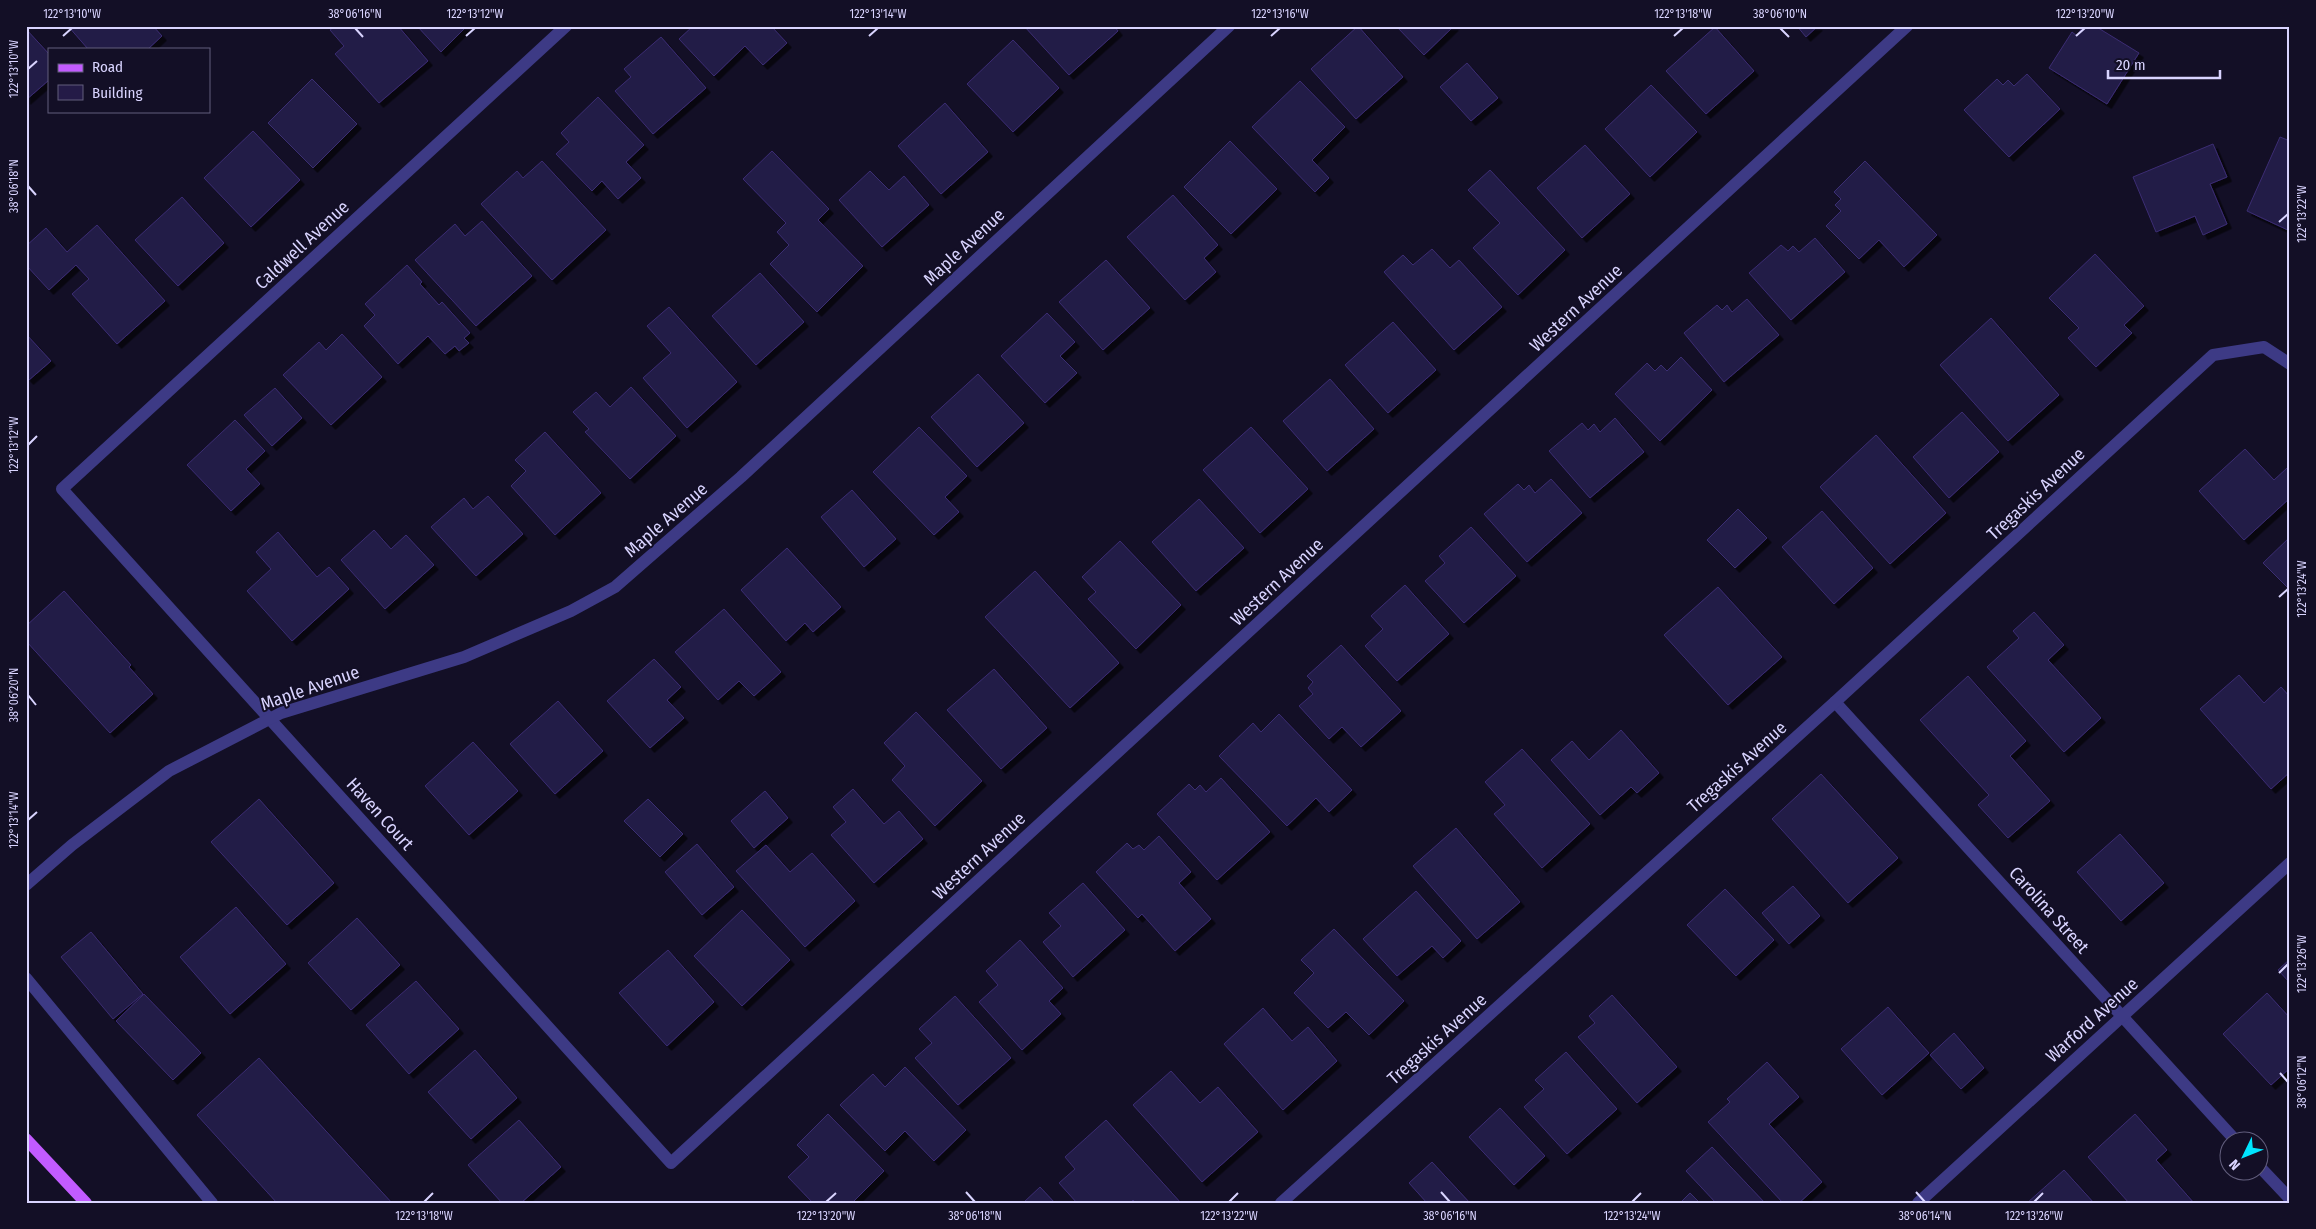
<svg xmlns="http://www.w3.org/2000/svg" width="2316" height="1229" viewBox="0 0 2316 1229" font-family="'Fira Sans Condensed',sans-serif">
  <defs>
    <filter id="shadow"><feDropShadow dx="4.5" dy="4.5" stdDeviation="0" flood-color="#0009"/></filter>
  </defs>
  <rect width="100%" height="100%" fill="#130f26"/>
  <g fill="#241b47" stroke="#3b2d73" filter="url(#shadow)">
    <path d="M68,26H153L162,36L148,49H88Z"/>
    <path d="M335,26H398L428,61L379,103L335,54L344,46L330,30Z"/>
    <path d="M417,26H467L441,52Z"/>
    <path d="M693,26H771L787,43L763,65L745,46L714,76L679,39Z"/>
    <path d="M1024,26H1114L1118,31L1069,75Z"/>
    <path d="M1358,26L1403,77L1356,119L1311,69Z"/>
    <path d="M1396,26H1454L1424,55Z"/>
    <path d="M1797,26H1818L1806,37Z"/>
    <path d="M2083,26H2095L2139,53L2107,104L2049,68L2072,32L2077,36Z"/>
    <path d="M1715,27L1754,71L1706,114L1666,71Z"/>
    <path d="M26,29L49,54V80L26,100Z"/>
    <path d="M661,37L706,88L653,134L615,91L631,77L624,69Z"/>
    <path d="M1013,40L1059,88L1013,132L967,84Z"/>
    <path d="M1467,63L1498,98L1471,121L1440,87Z"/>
    <path d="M2027,74L2060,109L2009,157L1964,110L1997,79L2003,85L2008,80L2014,86Z"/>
    <path d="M312,79L357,124L313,168L268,123Z"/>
    <path d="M1300,81L1345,127L1312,160L1329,178L1315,192L1252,127Z"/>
    <path d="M1651,85L1697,132L1650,177L1605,129Z"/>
    <path d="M598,97L644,145L626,162L641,178L618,199L602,181L592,191L556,154L569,142L561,133Z"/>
    <path d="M945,103L988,152L941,194L898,146Z"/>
    <path d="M253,131L300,180L251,227L204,178Z"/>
    <path d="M2280,137L2290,141V231L2247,211Z"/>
    <path d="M1230,141L1277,189L1231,234L1184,187Z"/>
    <path d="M2213,144L2227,177L2210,184L2227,224L2203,235L2195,216L2156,232L2133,177Z"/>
    <path d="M1585,145L1630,194L1582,238L1537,188Z"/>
    <path d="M772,151L829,209L818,220L863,266L817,312L770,264L789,245L777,232L786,223L743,179Z"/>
    <path d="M542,161L606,230L552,280L481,204L517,171L523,178Z"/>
    <path d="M1865,161L1937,235L1904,267L1879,240L1859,259L1826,226L1841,211L1835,205L1841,199L1834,192Z"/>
    <path d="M1490,170L1565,250L1518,295L1473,248L1500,223L1468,190Z"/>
    <path d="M870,171L889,190L904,176L929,205L882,247L839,200Z"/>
    <path d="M1173,195L1218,245L1204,258L1216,272L1185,300L1127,237Z"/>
    <path d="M182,197L224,243L178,286L135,240Z"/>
    <path d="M482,221L532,276L476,326L415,260L455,224L465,236Z"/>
    <path d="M97,225L165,301L117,344L72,294L89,279L76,265L49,290L26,265V246L46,228L67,252Z"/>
    <path d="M1815,238L1845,272L1791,320L1749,273L1781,245L1788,251L1793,246L1799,252Z"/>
    <path d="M1432,249L1450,268L1459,260L1502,307L1454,350L1384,272L1403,255L1413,265Z"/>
    <path d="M2095,254L2144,306L2124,325L2132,333L2096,367L2068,338L2079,328L2049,298Z"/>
    <path d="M1106,260L1150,308L1103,350L1059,302Z"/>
    <path d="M407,265L422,282L420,284L439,305L442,302L470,333L464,338L469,343L459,351L455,346L445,354L428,336L398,364L364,326L375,315L365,304Z"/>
    <path d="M760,273L804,322L756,365L712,316Z"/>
    <path d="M1747,299L1779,335L1724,382L1684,333L1717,305L1722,310L1727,305L1732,312Z"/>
    <path d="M669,307L737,382L687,428L643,378L671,353L647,326Z"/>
    <path d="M1047,313L1075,342L1060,356L1077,373L1045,403L1001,356Z"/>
    <path d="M1991,318L2059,395L2008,441L1940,365Z"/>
    <path d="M1393,322L1436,370L1388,413L1345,365Z"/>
    <path d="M26,334L51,361L29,380L26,377Z"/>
    <path d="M342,334L382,377L331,425L283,375L319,342L326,350Z"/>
    <path d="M1681,357L1712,390L1660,441L1615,394L1647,363L1655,371L1661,365L1667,371Z"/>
    <path d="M978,374L1024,423L977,467L931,417Z"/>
    <path d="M1330,379L1374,429L1327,471L1283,421Z"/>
    <path d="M631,387L676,436L630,479L585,432L589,429L573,412L596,392L610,407Z"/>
    <path d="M275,388L302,418L272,446L244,415Z"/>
    <path d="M1962,412L1999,452L1949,498L1913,457Z"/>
    <path d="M1615,418L1644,452L1590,498L1549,451L1582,423L1588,430L1594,424L1600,432Z"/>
    <path d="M235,420L265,451L246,469L260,484L231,511L187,465Z"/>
    <path d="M919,427L967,476L945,497L959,512L934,535L873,472Z"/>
    <path d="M1251,427L1308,489L1260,533L1203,470Z"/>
    <path d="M545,432L601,493L555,535L511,486L526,471L515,460Z"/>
    <path d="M1876,435L1946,513L1890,564L1820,487Z"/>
    <path d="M2245,449L2274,480L2287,468L2290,470V498L2244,540L2199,491Z"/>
    <path d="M1551,479L1582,513L1527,562L1484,514L1518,484L1524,490L1529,485L1535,493Z"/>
    <path d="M852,490L896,539L864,567L821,517Z"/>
    <path d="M488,496L523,534L476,576L431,527L464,498L473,509Z"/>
    <path d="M1199,499L1244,548L1196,591L1152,542Z"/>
    <path d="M1738,509L1767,538L1735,568L1707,540Z"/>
    <path d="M1822,511L1873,568L1834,604L1782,547Z"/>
    <path d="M1471,527L1516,576L1464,623L1425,581L1445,563L1439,556Z"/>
    <path d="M374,530L391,549L406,535L434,565L385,609L341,560Z"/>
    <path d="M278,532L317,577L329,567L349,589L292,641L247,591L271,569L256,552Z"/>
    <path d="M2290,537V590L2263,563Z"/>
    <path d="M1120,541L1181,605L1136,649L1088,599L1096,592L1082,577Z"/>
    <path d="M787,548L841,607L813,632L805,623L786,641L741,590Z"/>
    <path d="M1035,571L1119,663L1070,708L985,617Z"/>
    <path d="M1405,585L1449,634L1397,681L1365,646L1383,629L1371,616Z"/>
    <path d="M1718,587L1782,657L1728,705L1664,635Z"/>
    <path d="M64,591L131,665L129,667L153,694L110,733L26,641V626Z"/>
    <path d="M724,609L781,672L754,696L739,681L718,700L675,652Z"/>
    <path d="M2034,612L2064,645L2048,660L2101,718L2064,752L1987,667L2019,638L2013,631Z"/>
    <path d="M1341,645L1401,711L1361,747L1342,727L1329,739L1299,706L1313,694L1308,688L1313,682L1307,676Z"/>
    <path d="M654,659L681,687L667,700L684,718L650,748L607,701Z"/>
    <path d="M994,669L1047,728L1001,769L947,710Z"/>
    <path d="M2239,675L2264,703L2281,687L2290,697V772L2271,789L2200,709Z"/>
    <path d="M1968,676L2026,741L2010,756L2050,801L2008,838L1978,805L1989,795L1920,720Z"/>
    <path d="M558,701L603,751L555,794L510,744Z"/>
    <path d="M916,712L982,781L935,826L892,780L905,766L884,743Z"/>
    <path d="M1279,714L1352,790L1329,812L1316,798L1287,826L1219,756L1253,723L1261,732Z"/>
    <path d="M1621,730L1659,773L1637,793L1631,787L1600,815L1551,760L1572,741L1589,760Z"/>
    <path d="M473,742L518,791L469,835L425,786Z"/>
    <path d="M1522,749L1590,824L1542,868L1494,814L1505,805L1485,782Z"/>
    <path d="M1821,774L1898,858L1848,903L1772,819Z"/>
    <path d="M1221,778L1270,832L1217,880L1157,814L1189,784L1195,790L1200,785L1206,792Z"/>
    <path d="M853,789L884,824L899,811L923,839L874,883L831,835L846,822L833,807Z"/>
    <path d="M765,791L788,818L754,848L731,821Z"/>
    <path d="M259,799L334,883L287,925L211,842Z"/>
    <path d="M648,799L683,834L660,857L624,821Z"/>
    <path d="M1456,828L1520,902L1477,939L1413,866Z"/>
    <path d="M2120,834L2164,883L2121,921L2077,872Z"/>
    <path d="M1159,836L1191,872L1179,883L1211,919L1175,951L1142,914L1138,918L1096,872L1127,843L1133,849L1139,845L1144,850Z"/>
    <path d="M697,844L734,887L702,915L665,872Z"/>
    <path d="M766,845L790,872L812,853L855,901L805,947L736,871Z"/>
    <path d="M1083,883L1125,930L1073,977L1043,942L1061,926L1049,913Z"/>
    <path d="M1793,886L1820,916L1789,944L1762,913Z"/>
    <path d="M1725,889L1774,940L1736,976L1687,925Z"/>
    <path d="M1416,891L1461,941L1443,958L1432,946L1397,976L1363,939Z"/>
    <path d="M236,907L286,964L230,1014L180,957Z"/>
    <path d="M742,910L790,960L742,1006L694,956Z"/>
    <path d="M357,918L400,965L351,1010L308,963Z"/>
    <path d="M1334,929L1404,1001L1369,1035L1346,1012L1328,1028L1294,993L1314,973L1301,960Z"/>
    <path d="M91,932L143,994L113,1019L61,957Z"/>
    <path d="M1020,940L1063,988L1049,1001L1061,1014L1022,1050L979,1002L998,985L986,971Z"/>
    <path d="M668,950L714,1002L667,1046L619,993Z"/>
    <path d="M2290,959V983L2278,970Z"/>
    <path d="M416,981L459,1029L409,1074L366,1025Z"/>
    <path d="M2267,993L2290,1018V1068L2271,1085L2223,1034Z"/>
    <path d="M144,994L201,1053L173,1080L116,1021Z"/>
    <path d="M1612,995L1677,1067L1637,1103L1578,1037L1595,1023L1589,1016Z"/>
    <path d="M955,996L1011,1058L958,1105L915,1058L932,1043L919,1029Z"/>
    <path d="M1888,1007L1929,1053L1882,1095L1841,1049Z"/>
    <path d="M1263,1008L1292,1041L1308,1027L1337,1061L1283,1110L1224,1044Z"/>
    <path d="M1954,1033L1984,1068L1961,1089L1930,1055Z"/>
    <path d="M475,1050L517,1098L471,1139L428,1092Z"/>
    <path d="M1566,1052L1617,1109L1567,1154L1524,1107L1544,1089L1535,1080Z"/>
    <path d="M259,1058L392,1203H277L197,1115Z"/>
    <path d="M1767,1062L1799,1097L1769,1124L1822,1182L1799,1203H1783L1708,1122L1730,1102L1727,1099Z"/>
    <path d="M905,1067L966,1130L934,1161L905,1131L885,1151L840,1105L873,1074L885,1087Z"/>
    <path d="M1171,1071L1200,1103L1218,1087L1258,1132L1202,1182L1133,1105Z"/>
    <path d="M1500,1108L1545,1156L1514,1185L1469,1137Z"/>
    <path d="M828,1114L884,1171L852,1203H813L788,1177L809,1157L797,1145Z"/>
    <path d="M2135,1114L2167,1150L2156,1160L2194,1203H2129L2088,1157Z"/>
    <path d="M519,1120L561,1167L521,1203H502L468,1165Z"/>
    <path d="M1106,1120L1181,1203H1136L1133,1200L1130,1203H1077L1059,1183L1075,1169L1065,1157Z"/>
    <path d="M1712,1147L1765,1203H1716L1686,1171Z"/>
    <path d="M1432,1162L1470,1203H1427L1409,1183Z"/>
    <path d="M2064,1170L2094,1203H2027Z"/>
    <path d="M1040,1187L1055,1203H1023Z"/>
    <path d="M1690,1193L1700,1203H1680Z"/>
  </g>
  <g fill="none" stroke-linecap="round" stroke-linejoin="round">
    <g stroke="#3d3a85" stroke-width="12">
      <path d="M566,26L62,489L671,1163L1907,26"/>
      <path d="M1835,702L2237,1142"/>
      <path d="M26,885L72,845L169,771L281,713L464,657L571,611L615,587L741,477L1229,26"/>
      <path d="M26,978L212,1203"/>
      <path d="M2258,1165L2290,1199"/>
      <path d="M1281,1203L1835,702L2213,355L2264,347L2290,364"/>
      <path d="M1918,1203L2290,863"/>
    </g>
    <path stroke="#c25bff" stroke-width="12" d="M26,1139L86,1203"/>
  </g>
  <path fill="none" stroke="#d9d4ff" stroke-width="2" d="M355,28L363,37M1780,28L1789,37M63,36L72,28M466,36L475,28M869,36L878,28M1271,36L1280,28M1674,36L1683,28M2076,36L2085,28M28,69L37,61M28,186L36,195M2279,222L2288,214M28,445L37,436M2279,597L2288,589M28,695L36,705M28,820L37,812M2279,973L2288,964M2280,1073L2288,1082M966,1192L975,1202M1441,1192L1450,1202M1916,1192L1925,1202M424,1202L433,1193M826,1202L836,1193M1229,1202L1238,1193M1632,1202L1641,1193M2034,1202L2043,1193"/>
  <g text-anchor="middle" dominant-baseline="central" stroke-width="4" stroke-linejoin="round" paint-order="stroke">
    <g font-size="18" fill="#d9d4ff" stroke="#130f26">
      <text transform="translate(302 245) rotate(-43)">Caldwell Avenue</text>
      <text transform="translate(964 247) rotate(-43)">Maple Avenue</text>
      <text transform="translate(1576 308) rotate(-43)">Western Avenue</text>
      <text transform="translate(2036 494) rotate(-43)">Tregaskis Avenue</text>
      <text transform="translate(666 520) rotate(-41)">Maple Avenue</text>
      <text transform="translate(1277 582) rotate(-43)">Western Avenue</text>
      <text transform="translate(310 688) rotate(-19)">Maple Avenue</text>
      <text transform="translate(1737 767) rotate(-42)">Tregaskis Avenue</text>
      <text transform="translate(380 814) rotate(48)">Haven Court</text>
      <text transform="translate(979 856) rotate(-43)">Western Avenue</text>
      <text transform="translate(2049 910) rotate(48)">Carolina Street</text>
      <text transform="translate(2092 1020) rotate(-42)">Warford Avenue</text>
      <text transform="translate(1437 1039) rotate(-42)">Tregaskis Avenue</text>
    </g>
  </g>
  <rect width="2316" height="1229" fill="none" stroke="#130f26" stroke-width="55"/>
  <rect x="48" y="48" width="162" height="65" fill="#130f26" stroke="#625e7d"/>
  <rect x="58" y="64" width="25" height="8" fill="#c25bff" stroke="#625e7d"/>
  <text x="92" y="72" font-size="15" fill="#d9d4ff">Road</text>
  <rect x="58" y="85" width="25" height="15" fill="#241b47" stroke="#625e7d"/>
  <text x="92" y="98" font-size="15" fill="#d9d4ff">Building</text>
  <g transform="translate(2244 1156) rotate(227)"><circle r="24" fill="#130f26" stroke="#625e7d"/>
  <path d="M0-4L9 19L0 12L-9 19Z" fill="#00e5ff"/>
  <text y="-8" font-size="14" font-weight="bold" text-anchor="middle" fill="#d9d4ff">N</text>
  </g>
  <path d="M2108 70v8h112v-8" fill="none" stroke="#d9d4ff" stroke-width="2.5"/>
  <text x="2116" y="70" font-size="15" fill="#d9d4ff" stroke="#130f26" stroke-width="4" paint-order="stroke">20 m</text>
  <rect x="28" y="28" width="2260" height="1174" fill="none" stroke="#d9d4ff" stroke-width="2"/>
  <g font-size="12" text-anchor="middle" fill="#d9d4ff">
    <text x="72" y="18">122°13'10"W</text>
    <text x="355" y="18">38°06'16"N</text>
    <text x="475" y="18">122°13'12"W</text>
    <text x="878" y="18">122°13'14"W</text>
    <text x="1280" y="18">122°13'16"W</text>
    <text x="1683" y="18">122°13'18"W</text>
    <text x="1780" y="18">38°06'10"N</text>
    <text x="2085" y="18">122°13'20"W</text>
    <text transform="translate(14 69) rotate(-90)" y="4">122°13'10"W</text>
    <text transform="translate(14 186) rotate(-90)" y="4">38°06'18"N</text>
    <text transform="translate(2302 214) rotate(-90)" y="4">122°13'22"W</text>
    <text transform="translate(14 445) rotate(-90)" y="4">122°13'12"W</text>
    <text transform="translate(2302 589) rotate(-90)" y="4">122°13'24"W</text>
    <text transform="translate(14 695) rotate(-90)" y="4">38°06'20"N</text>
    <text transform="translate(14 820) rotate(-90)" y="4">122°13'14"W</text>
    <text transform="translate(2302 964) rotate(-90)" y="4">122°13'26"W</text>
    <text transform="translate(2302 1082) rotate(-90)" y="4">38°06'12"N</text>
    <text x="424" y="1220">122°13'18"W</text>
    <text x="826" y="1220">122°13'20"W</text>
    <text x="975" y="1220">38°06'18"N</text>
    <text x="1229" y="1220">122°13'22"W</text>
    <text x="1450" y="1220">38°06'16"N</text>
    <text x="1632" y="1220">122°13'24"W</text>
    <text x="1925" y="1220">38°06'14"N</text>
    <text x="2034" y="1220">122°13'26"W</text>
  </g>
</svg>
